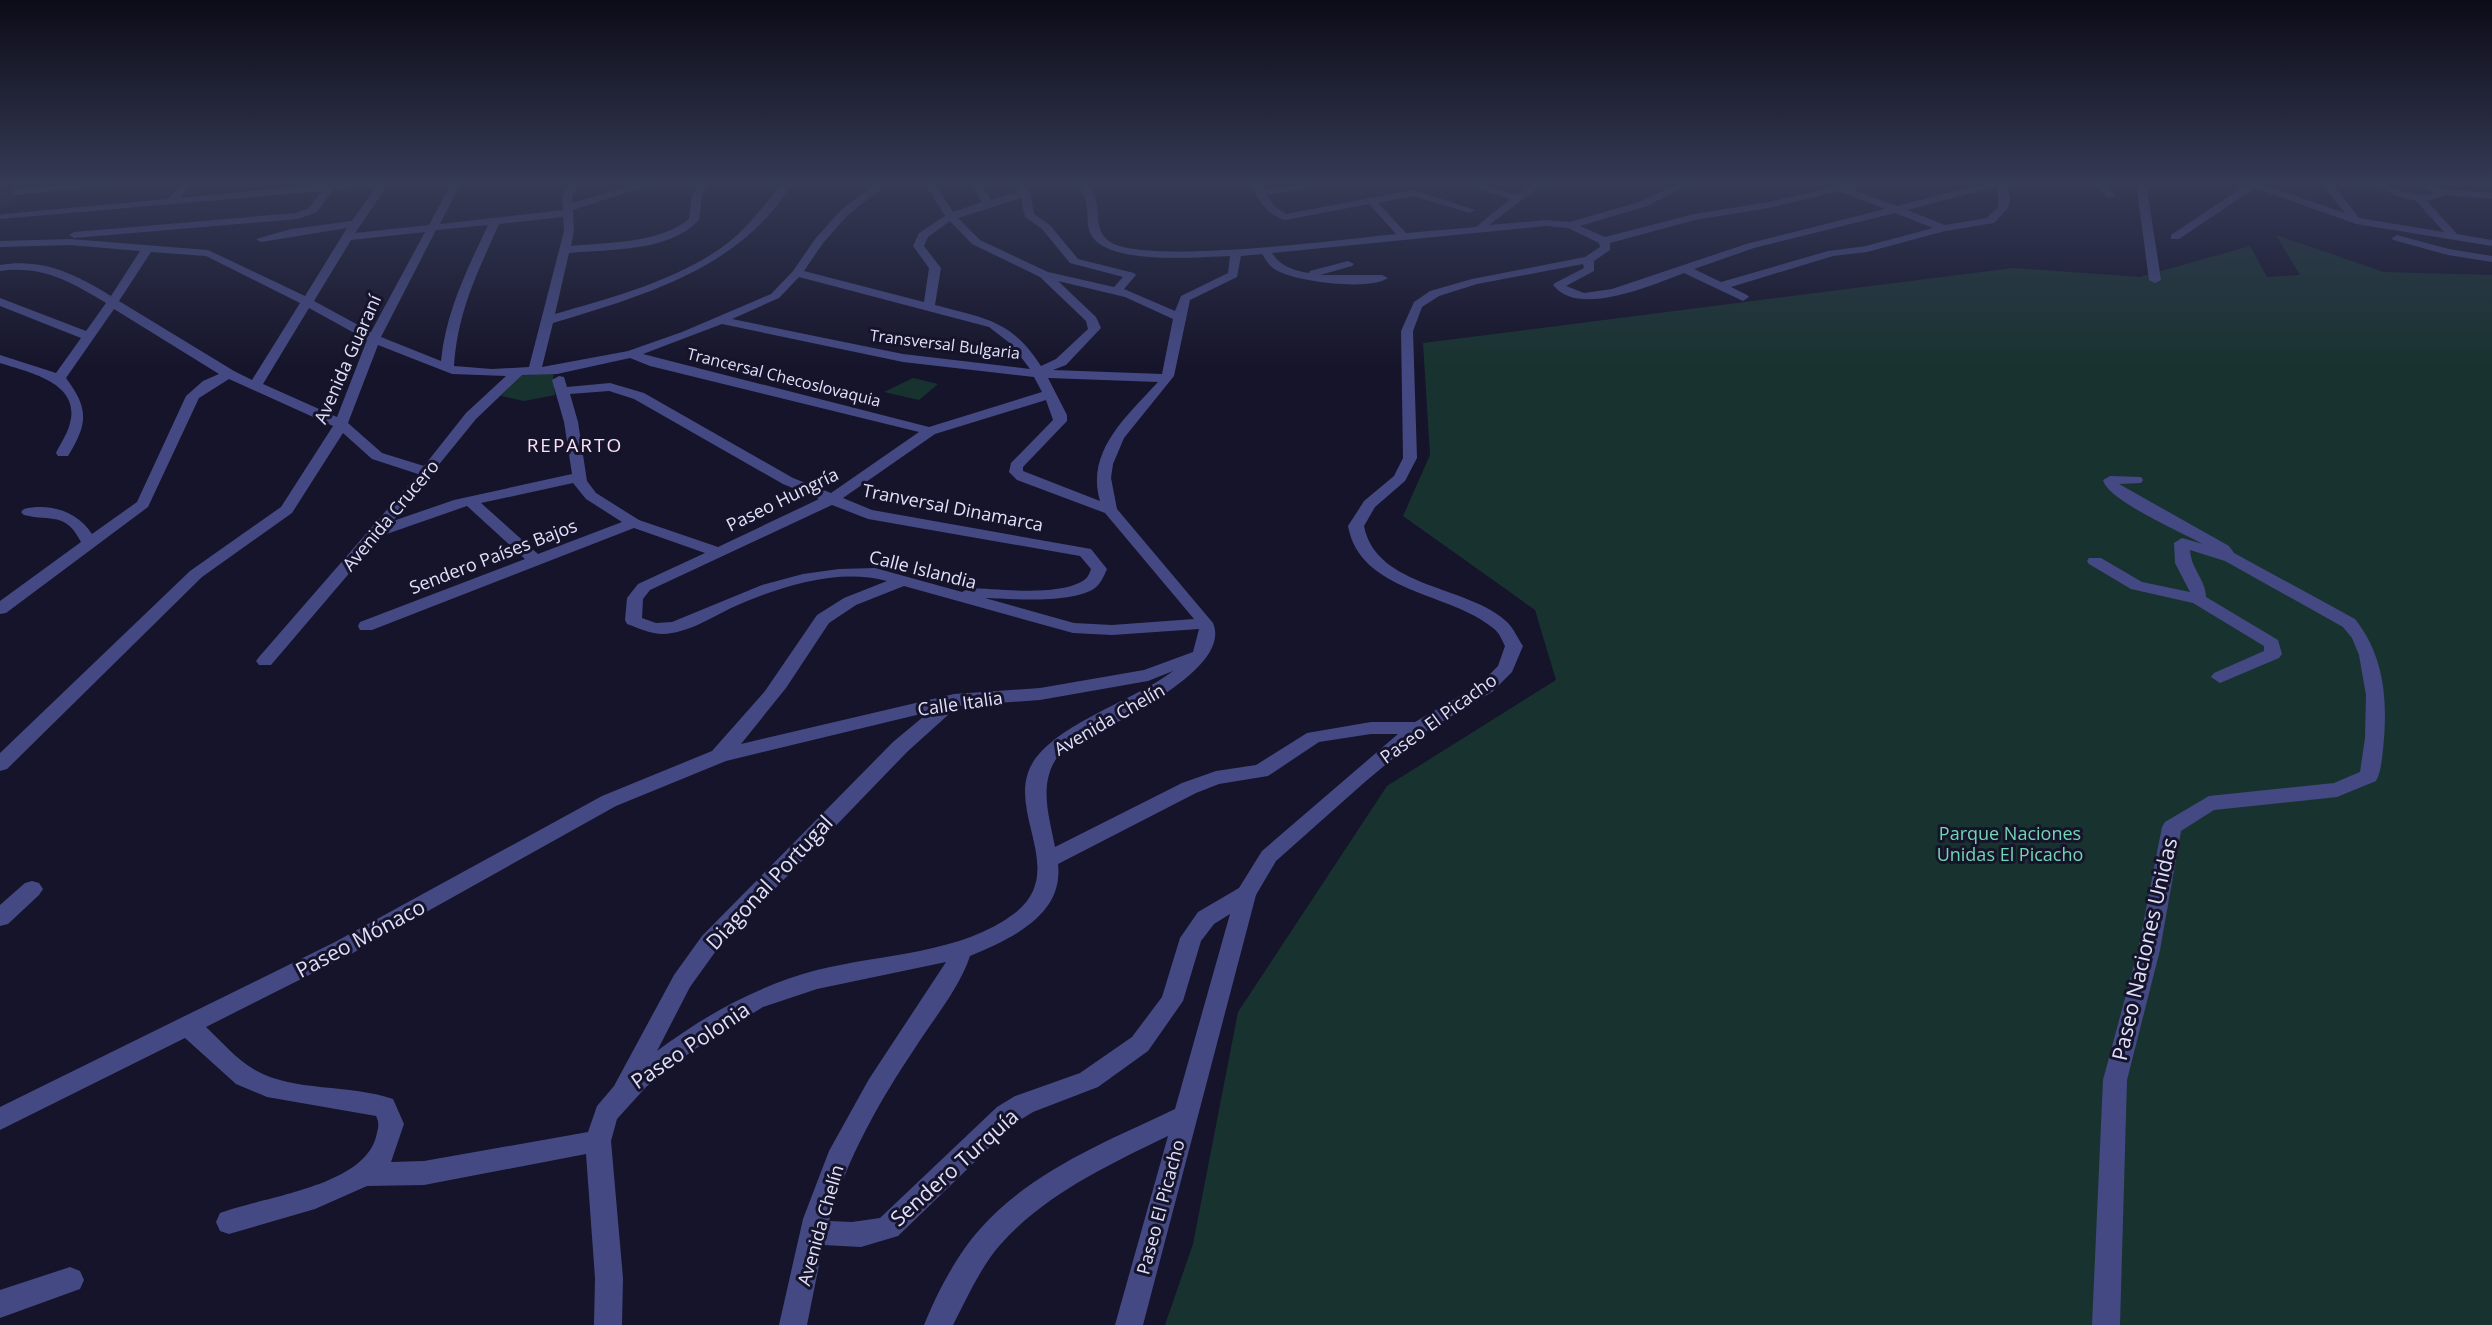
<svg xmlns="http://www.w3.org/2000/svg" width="2492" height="1325" viewBox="0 0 2492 1325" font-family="'Open Sans',sans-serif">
  <rect width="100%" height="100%" fill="#15142a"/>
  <g fill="#18332f">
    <path d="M2276,235L2384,272L2492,275V1325H1165L1193,1244L1238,1012L1387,786L1556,680L1535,610L1403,516L1430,455L1423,343L2013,268L2140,277L2250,246L2267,277L2300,275Z"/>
    <path d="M553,372L555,395L524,401L501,396L521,375Z"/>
    <path d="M913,378L938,384L919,400L884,392Z"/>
  </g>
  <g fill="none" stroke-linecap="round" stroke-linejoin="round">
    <g fill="#444984" fill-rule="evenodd">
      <path d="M85,182H113L108,185L0,197V191Z"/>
      <path d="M183,182H193L180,198L327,184L329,182H390L355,233L429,225L449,188L441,182H452L459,187L440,224L563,210L562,197L569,182H579L572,197V203L645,182H659L573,210L574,231L571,246C609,242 657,244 689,219L692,195L700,182H710L702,195L699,220C670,252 609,249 569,253L555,314C613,297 680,280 729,242C750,225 767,202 783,182H793C743,268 642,296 553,323L542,367L628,351L682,332L771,294L793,271L815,239L841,210L878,182H889L849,214L823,243L804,271L924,302L929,268L913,246L919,233L945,216L924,182H934L953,212L982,202L970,182H980L991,200L1019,192L1012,182H1022L1030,193L1034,214L1050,225L1078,259L1134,273L1136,275L1124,289L1175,311L1181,296L1228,273L1230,256C1197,257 1115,265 1093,238C1085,228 1089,214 1086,202C1084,195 1080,188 1078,182H1088C1091,188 1095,195 1096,202C1100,217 1095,230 1109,241C1140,266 1347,239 1396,234L1369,204L1285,220C1266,215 1257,198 1249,182H1259L1264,190L1311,183V187L1267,195L1274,206L1286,214L1413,190L1475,210L1470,213L1413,196L1378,203L1406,233L1476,227L1510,199L1461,182H1475L1516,195L1535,182H1546L1489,225L1546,220L1570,222L1639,202L1682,182H1694L1647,206L1580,226L1605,237L1694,214L1769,202L1855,182H1871L1851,189L1897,206L1990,182H2007L2010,199L2008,208L1994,223L1945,231L1867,252L1833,256L1731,287L1747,295L1749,297L1743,301L1684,273C1652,285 1578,318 1553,285L1555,283L1584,268L1583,264L1477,284L1439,296L1422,307L1413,331L1417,458L1405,481L1375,507L1364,526C1376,589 1470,585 1508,623C1514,629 1518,639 1523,646L1512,672L1492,692L1425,732L1366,781L1276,861L1256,895L1143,1325H1115L1168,1136C1108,1165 1044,1195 1000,1245C980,1268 967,1298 953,1325H924C937,1293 957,1254 981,1228C1031,1171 1108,1141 1175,1109L1230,914L1214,924L1201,941L1183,1001L1148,1051L1098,1087L1033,1112L1015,1123L898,1236L861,1247L823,1245L807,1325H779L803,1219L829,1151L869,1079L946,962L817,989L763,1007L692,1051L646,1087L617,1119L611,1141L623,1278L622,1325H594L595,1278L586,1154L424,1185L367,1186L315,1209L229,1234L220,1231L216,1222L220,1213C261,1197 363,1187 376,1137C378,1128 380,1124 376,1116L267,1097L236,1084L185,1038L0,1130V1107L335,942L602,796L712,751L765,691L817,615L844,598L887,581C836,567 775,588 729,609C709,619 687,633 663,634C651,634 638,628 627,624L625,620L627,598L638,584L705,553L634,528L372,630H360L358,626L360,622L525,559L467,506L381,536L271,665H259L256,661L259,657L418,474L372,459L343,433L292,513L202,577L7,769L0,771V753L190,571L281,507L333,426L229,379L199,398L148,507L6,613L0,614V601L81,542C65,511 52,522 24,515L21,512L24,509C50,503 77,511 92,534L137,502L186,396L203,381L219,374L114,309L66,378C89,409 88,423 68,456H58L56,453C60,444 68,433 70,423C81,382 27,372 0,363V355L56,373L81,338L0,306V298L86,331L106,303C71,282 43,265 0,271V265C43,258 75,274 111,296L140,251L70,245L0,247V241L70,239L208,250L305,296L347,228L261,242L256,239L291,229L352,221L377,185L333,190L317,212L298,219L74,238L69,235L74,232L296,213L309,208L322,191L0,219V215L3,214L168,199ZM1998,186V207L1987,218L1945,225L1907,210ZM1839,191L1885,209L1746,244L1612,289L1584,293L1566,286L1594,271V261L1610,250V243L1695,220L1769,208ZM1021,198L1025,217L1042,229L1070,263L1123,277L1114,287L1048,272L980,240L958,218ZM1895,213L1933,228L1866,246L1828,251L1721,282L1694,269L1754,248ZM563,217L564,231L529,367L492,369L454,366C458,310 477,274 499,224ZM950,221L972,244L1040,277L1086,321L1088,329L1056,359L1041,366C1010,319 986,319 935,305L941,268L924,246L928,237ZM488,225C467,270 446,311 441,361L381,337L436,230ZM1546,226L1568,228L1599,243L1600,247L1585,257L1472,279L1430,291L1414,302L1401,331L1403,458L1394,476L1364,501L1348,526C1360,593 1450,592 1493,628C1499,632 1502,640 1505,646L1498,666L1480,684L1415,722H1371L1307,733L1256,765L1216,771L1182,783L1055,847C1049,815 1038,784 1058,756C1091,732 1235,674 1213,623L1117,509L1111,478L1113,464L1124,438L1174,376L1190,300L1237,277L1241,256L1262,254C1266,260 1269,266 1276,270C1296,282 1369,291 1388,278L1382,275H1320L1352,266L1354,264L1348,261L1310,271L1309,273C1293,270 1281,267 1272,253ZM425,232L371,332L314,301L351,240ZM151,252L206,256L300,303L252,380L234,371L119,301ZM799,277L989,327L1011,344L1030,369L903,354L732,319L779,298ZM1058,281L1125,297L1173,319L1162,374L1053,370L1066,365L1101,328L1096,317ZM309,308L367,340L337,417L263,384ZM722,324L903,362L1034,377L1042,392L929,427L643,354ZM378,345L452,374L506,376L466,413L424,466L382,453L348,423ZM630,358L650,366L919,432L831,493L793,478L644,393L610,383L567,387L564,377L559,376L552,380L564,422L572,474L454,500L393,521L476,419L522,375L557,374ZM1048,378L1158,382C1128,415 1085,451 1100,501L1023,471V467L1067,421V415ZM609,391L634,399L783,484L819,499L718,547L639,520L596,493L587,481L578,422L570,394ZM1046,400L1053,420L1011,463L1009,472L1017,480L1105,513L1194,619L1112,625L1074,623L985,598C1013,599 1072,604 1095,588C1101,583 1104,576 1107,569L1091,549L872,510L843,498L935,434ZM573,483L586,499L622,522L538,554L481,503ZM832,505L868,519L1080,556L1091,569C1089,575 1087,579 1081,582C1055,596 999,589 970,588L962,592L875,568L839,569L803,574L762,585L672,622L656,623L642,618L643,599L650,590ZM904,586L1073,633L1112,635L1199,629L1193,652L1144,670L1040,688L954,694L741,744L786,688L829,623L856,605ZM1173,671C1134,701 1055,724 1032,764C1005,811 1069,871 1015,913C962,954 880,954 817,970C757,986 707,1014 657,1051L690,987L718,948L907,752L958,706L1040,700L1148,681ZM929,712L893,742L702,936L674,975L614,1086L597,1106L588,1132L424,1161L391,1162L404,1124L393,1099C350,1084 293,1092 255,1070C237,1060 221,1041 206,1027L351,954L616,806L726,761ZM1371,734H1398L1262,851L1239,888L1198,912L1180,938L1162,997L1132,1037L1080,1073L1015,1096L997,1107L880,1218L852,1222L829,1221C847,1158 879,1102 915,1048C934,1018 959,989 970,956C1010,939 1064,916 1058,864L1196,793L1219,784L1268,776L1319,742Z"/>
      <path d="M2093,182H2103L2116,196L2107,198Z"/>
      <path d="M2136,182H2146L2161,280L2155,283L2149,280Z"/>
      <path d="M2242,182H2255L2345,213L2321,182H2331L2359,218L2444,232L2416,201L2394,195L2380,188L2346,185L2341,182H2389V186C2403,193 2419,197 2435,193L2407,182L2431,183L2442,189L2492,193V199L2446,195L2427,201L2457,234L2492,240V246L2356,224L2255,188L2179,239H2171V235L2246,185Z"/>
      <path d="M2397,235L2449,249L2492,256V262L2448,255L2393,240L2392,238Z"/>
      <path d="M2110,476L2141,477L2143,480L2141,483L2119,484L2229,546L2234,553L2355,619C2385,657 2388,702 2383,749C2382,759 2381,772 2376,781L2337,797L2214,810L2181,831L2160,950L2127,1080L2120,1325H2092L2103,1080L2138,950L2162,827L2165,822L2209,796L2334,783L2360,772L2365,738L2366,695L2359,655L2352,638L2343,627L2225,561L2190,550C2191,569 2206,580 2206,597L2278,640L2282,654L2279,658L2220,683L2211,677L2214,673L2264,651V646L2193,603L2131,589L2089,564L2087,561L2089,558H2101L2142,582L2190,592L2175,563L2174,543L2182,538L2203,544C2183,533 2107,500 2103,480Z"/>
      <path d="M32,881L39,883L43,889L39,895L8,924L0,926V905L25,883Z"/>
      <path d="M70,1267L80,1271L84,1280L80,1289L0,1318V1290Z"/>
    </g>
  </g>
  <path fill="#1f1c3d" d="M6,182L17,198L0,210V186Z"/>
  <linearGradient id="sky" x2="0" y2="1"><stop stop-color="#0c0b17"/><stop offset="0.5" stop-color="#353a55"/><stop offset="1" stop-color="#353a55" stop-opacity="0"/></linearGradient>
  <rect width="2492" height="367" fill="url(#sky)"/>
  <g text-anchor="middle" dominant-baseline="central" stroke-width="6" stroke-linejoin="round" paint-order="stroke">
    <g font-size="16" fill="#e0e0fc" stroke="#15142a">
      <text transform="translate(945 344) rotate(7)">Transversal Bulgaria</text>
      <text transform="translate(784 377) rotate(14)">Trancersal Checoslovaquia</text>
    </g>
    <g font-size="18" fill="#e0e0fc" stroke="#15142a">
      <text transform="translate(347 359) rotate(-66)">Avenida Guaraní</text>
      <text transform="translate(782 499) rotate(-26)">Paseo Hungría</text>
      <text transform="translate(953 507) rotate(11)">Tranversal Dinamarca</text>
      <text transform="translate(390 515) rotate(-50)">Avenida Crucero</text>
      <text transform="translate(493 556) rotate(-21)">Sendero Países Bajos</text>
      <text transform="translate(923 569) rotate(14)">Calle Islandia</text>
      <text transform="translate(960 703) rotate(-8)">Calle Italia</text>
      <text transform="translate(1438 718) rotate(-36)">Paseo El Picacho</text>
      <text transform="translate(1109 719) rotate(-30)">Avenida Chelín</text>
      <text transform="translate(1160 1207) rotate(-75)">Paseo El Picacho</text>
      <text transform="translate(820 1225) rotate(-74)">Avenida Chelín</text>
    </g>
    <g font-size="18" fill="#72d6b2" stroke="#15142a">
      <text x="2010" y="833">Parque Naciones<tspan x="2010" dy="21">Unidas El Picacho</tspan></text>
    </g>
    <g font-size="19" letter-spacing="2" fill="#fce2f5" stroke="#15142a">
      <text x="575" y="445">REPARTO</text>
    </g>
    <g font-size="21" fill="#e0e0fc" stroke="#15142a">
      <text transform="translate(769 882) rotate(-47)">Diagonal Portugal</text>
      <text transform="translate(360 938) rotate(-28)">Paseo Mónaco</text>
      <text transform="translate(2144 949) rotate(-77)">Paseo Naciones Unidas</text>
      <text transform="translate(690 1045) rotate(-34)">Paseo Polonia</text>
      <text transform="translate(954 1167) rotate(-42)">Sendero Turquía</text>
    </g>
  </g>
</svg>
